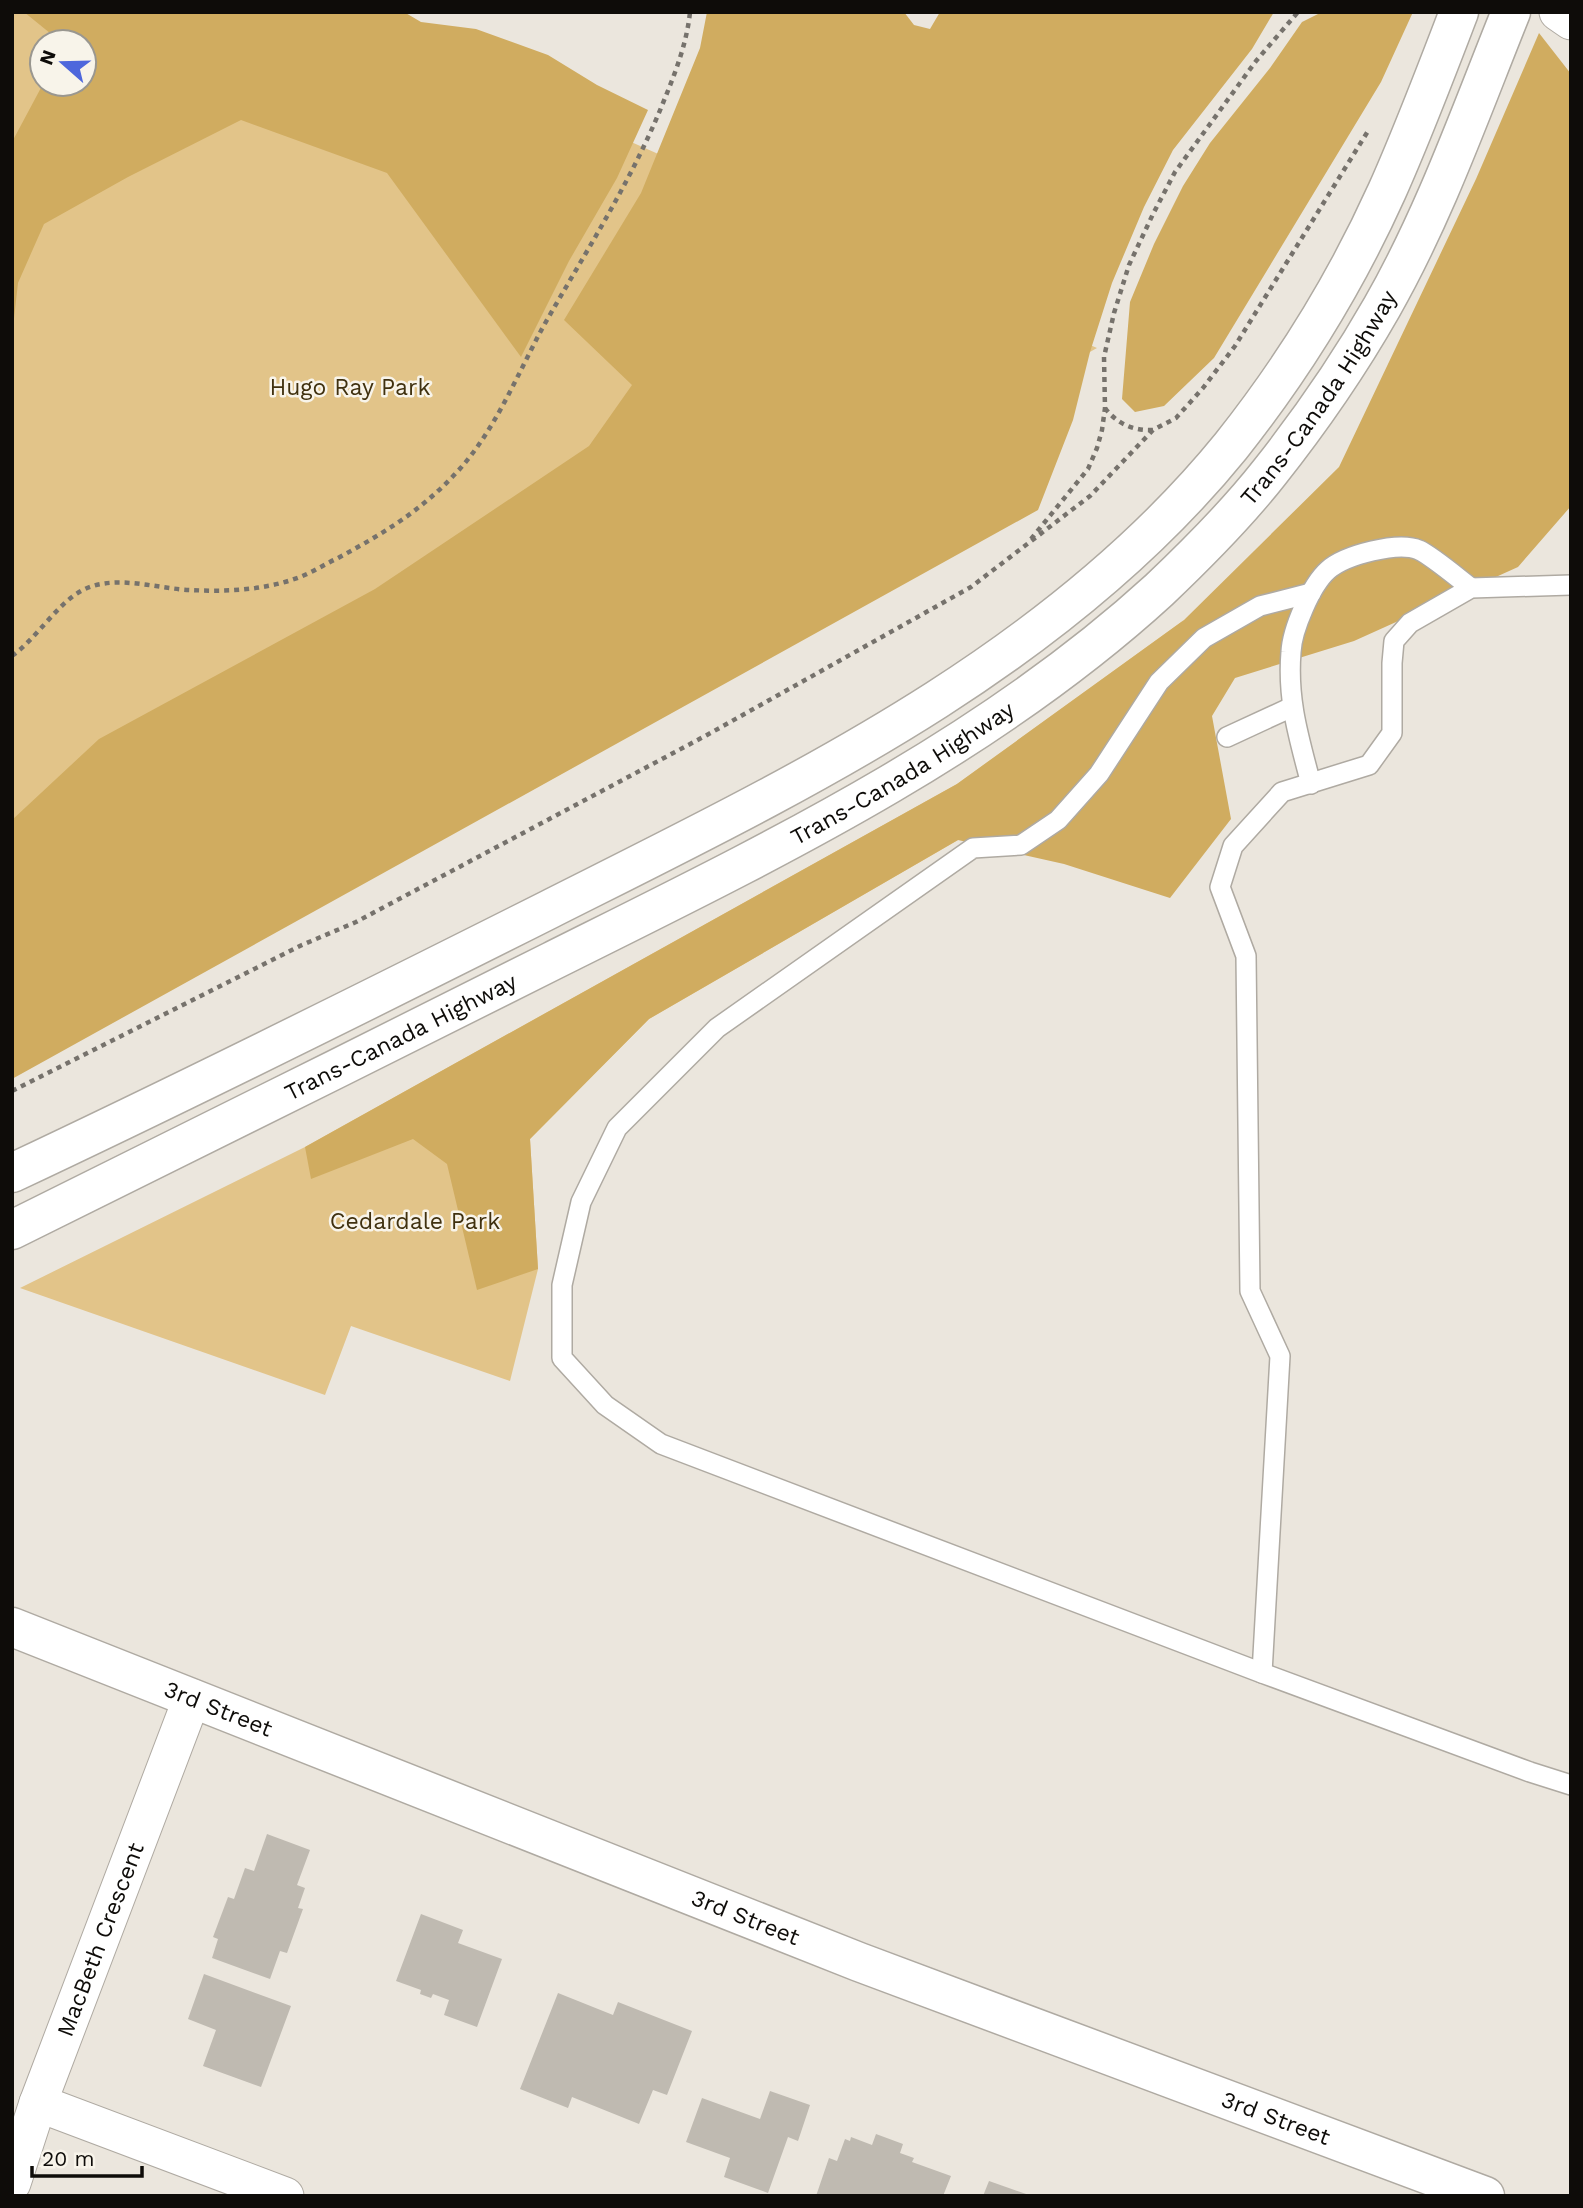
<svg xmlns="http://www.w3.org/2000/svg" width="1583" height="2208" viewBox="0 0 1583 2208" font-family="'Work Sans',sans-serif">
  <rect width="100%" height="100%" fill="#ebe6dd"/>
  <g fill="#e2c489" fill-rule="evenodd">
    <path d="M12,12H337L1097,348L716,561L12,989ZM42,42H84V84H42Z"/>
    <path d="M1184,620L958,840L649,1019L530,1139L538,1269L510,1381L351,1326L325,1395L20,1288L305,1147L957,784Z"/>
  </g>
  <g fill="#d0ac60">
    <path d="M24,12H404L421,22L476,29L548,55L597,85L648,110L617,178L569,261L521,357L387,173L241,120L128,177L44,224L18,283L12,336V142L43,84H84V42H61Z"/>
    <path d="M707,12H904L914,25L930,29L940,12H1274L1252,49L1173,150L1144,207L1112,283L1090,352L1073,420L1038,510L12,1079V820L99,739L375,589L589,446L632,385L564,320L641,193L700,48Z"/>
    <path d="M1322,12H1413L1381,82L1214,358L1164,406L1135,412L1122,399L1130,302L1154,244L1183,186L1210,143L1270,68L1302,22Z"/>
    <path d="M1539,33L1571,74V506L1518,567L1354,641L1235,678L1212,716L1231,819L1170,898L1064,864L958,840L649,1019L530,1139L538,1269L477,1290L447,1164L413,1139L311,1179L305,1147L957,784L1184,620L1339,467L1476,179Z"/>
  </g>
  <g fill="#bfbab1">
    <path d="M267,1834L310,1850L297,1885L305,1888L298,1908L303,1909L287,1953L280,1951L270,1979L212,1958L218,1939L213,1937L228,1897L234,1899L245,1868L254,1871Z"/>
    <path d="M421,1914L463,1930L458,1943L502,1959L477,2027L444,2015L449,2000L433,1994L431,1998L420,1994L421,1990L396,1981Z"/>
    <path d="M204,1974L291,2006L261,2087L203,2066L216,2030L188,2019Z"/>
    <path d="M558,1993L613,2015L618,2002L692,2031L667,2095L653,2090L639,2124L572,2097L568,2108L520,2089Z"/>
    <path d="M770,2091L810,2105L798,2141L788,2137L768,2193L724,2177L730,2158L686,2142L702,2098L760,2119Z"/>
    <path d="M876,2134L903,2144L900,2153L914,2158L912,2162L951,2176L943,2196H816L829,2158L837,2161L845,2139L850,2141L851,2137L872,2145Z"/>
    <path d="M989,2181L1029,2195V2196H983Z"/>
  </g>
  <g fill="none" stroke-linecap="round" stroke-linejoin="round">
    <g stroke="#afaaa2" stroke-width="22">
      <g id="lane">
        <path d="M1311,593L1260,606L1204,638L1159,682L1099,774L1058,820L1021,845L973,848L717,1028L617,1128L581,1202L562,1285V1358L605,1405L661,1444L1262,1673L1530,1772L1571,1785"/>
        <path d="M1227,737L1292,707"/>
        <path d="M1311,784C1299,738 1287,700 1291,652C1292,630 1311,585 1328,570C1345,555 1398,541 1419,550C1432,556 1458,578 1471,588"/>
        <path d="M1262,1673L1280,1356L1250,1291L1246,956L1220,887L1233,846L1282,792L1369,765L1392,733V663L1394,641L1410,623L1471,588L1571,585"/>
      </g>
    </g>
    <g stroke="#afaaa2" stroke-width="39">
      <g id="street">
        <path d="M1558,12L1571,21"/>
        <path d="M38,2103L285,2196"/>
        <path id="s1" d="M12,2183L38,2103L192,1698"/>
      </g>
    </g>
    <g stroke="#afaaa2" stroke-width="41">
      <g id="secondary">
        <path id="s2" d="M12,1627L859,1962L1485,2196"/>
      </g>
    </g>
    <g stroke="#afaaa2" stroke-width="41">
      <g id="highway">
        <path d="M12,1173C193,1088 371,999 550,909C794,786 1055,663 1231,446C1293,368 1346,282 1387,191C1413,133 1436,72 1459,12"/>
        <path id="s3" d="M12,1230C193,1141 372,1051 552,961C764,855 983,751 1159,590C1198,553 1236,515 1269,473C1311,420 1349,365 1382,307C1435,214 1471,111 1511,12"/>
      </g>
    </g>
    <g stroke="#76726c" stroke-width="4.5" stroke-dasharray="5 5" stroke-linecap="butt">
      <path d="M1105,408C1117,424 1134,431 1153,430"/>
      <path d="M1031,539L1088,469L1097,448L1102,430L1105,408L1104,357L1114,313L1129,265L1153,214L1175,172L1256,61L1298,12"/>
      <path d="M12,656C37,638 56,605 81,591C114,573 156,589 191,590C227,592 266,590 300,577C313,572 325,564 338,558C384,533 421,511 457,472C495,431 517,375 543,327C586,251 633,179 665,98C676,71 687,42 690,12"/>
      <path d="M12,1091L302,945L356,922L707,735L971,587L1090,496L1153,430L1176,418L1203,388L1235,346L1368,131"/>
    </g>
    <use href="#lane" stroke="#fff" stroke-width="19"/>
    <use href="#street" stroke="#fff" stroke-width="37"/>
    <use href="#secondary" stroke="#fff" stroke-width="38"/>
    <use href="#highway" stroke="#fff" stroke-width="38"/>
  </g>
  <g text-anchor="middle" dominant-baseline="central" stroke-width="5" stroke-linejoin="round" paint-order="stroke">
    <g font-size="23" fill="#40310f" stroke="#f8f4ea">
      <text x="350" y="387">Hugo Ray Park</text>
      <text x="415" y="1221">Cedardale Park</text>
    </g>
    <g font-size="23" fill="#0e0c09" stroke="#f8f4ea">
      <text stroke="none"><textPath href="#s3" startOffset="1568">Trans-Canada Highway</textPath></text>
      <text stroke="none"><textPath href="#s3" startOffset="1001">Trans-Canada Highway</textPath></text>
      <text stroke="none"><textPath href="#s3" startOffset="434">Trans-Canada Highway</textPath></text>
      <text stroke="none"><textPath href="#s2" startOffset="222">3rd Street</textPath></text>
      <text stroke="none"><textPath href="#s2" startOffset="789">3rd Street</textPath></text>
      <text stroke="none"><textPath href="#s1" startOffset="259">MacBeth Crescent</textPath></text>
      <text stroke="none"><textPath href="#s2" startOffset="1356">3rd Street</textPath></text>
    </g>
  </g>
  <rect width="1583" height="2208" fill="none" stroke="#0e0c09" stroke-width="28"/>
  <g transform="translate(63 63) rotate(290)"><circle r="33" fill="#f8f4ea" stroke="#9a9790" stroke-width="2"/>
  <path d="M0-5L12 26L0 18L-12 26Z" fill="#4e67dc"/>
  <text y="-10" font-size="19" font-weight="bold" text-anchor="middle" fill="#0e0c09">N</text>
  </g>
  <path d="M32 2166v10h110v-10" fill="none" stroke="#0e0c09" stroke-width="3.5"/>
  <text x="42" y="2166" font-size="21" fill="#0e0c09" stroke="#f8f4ea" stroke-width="5" paint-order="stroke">20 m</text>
</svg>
